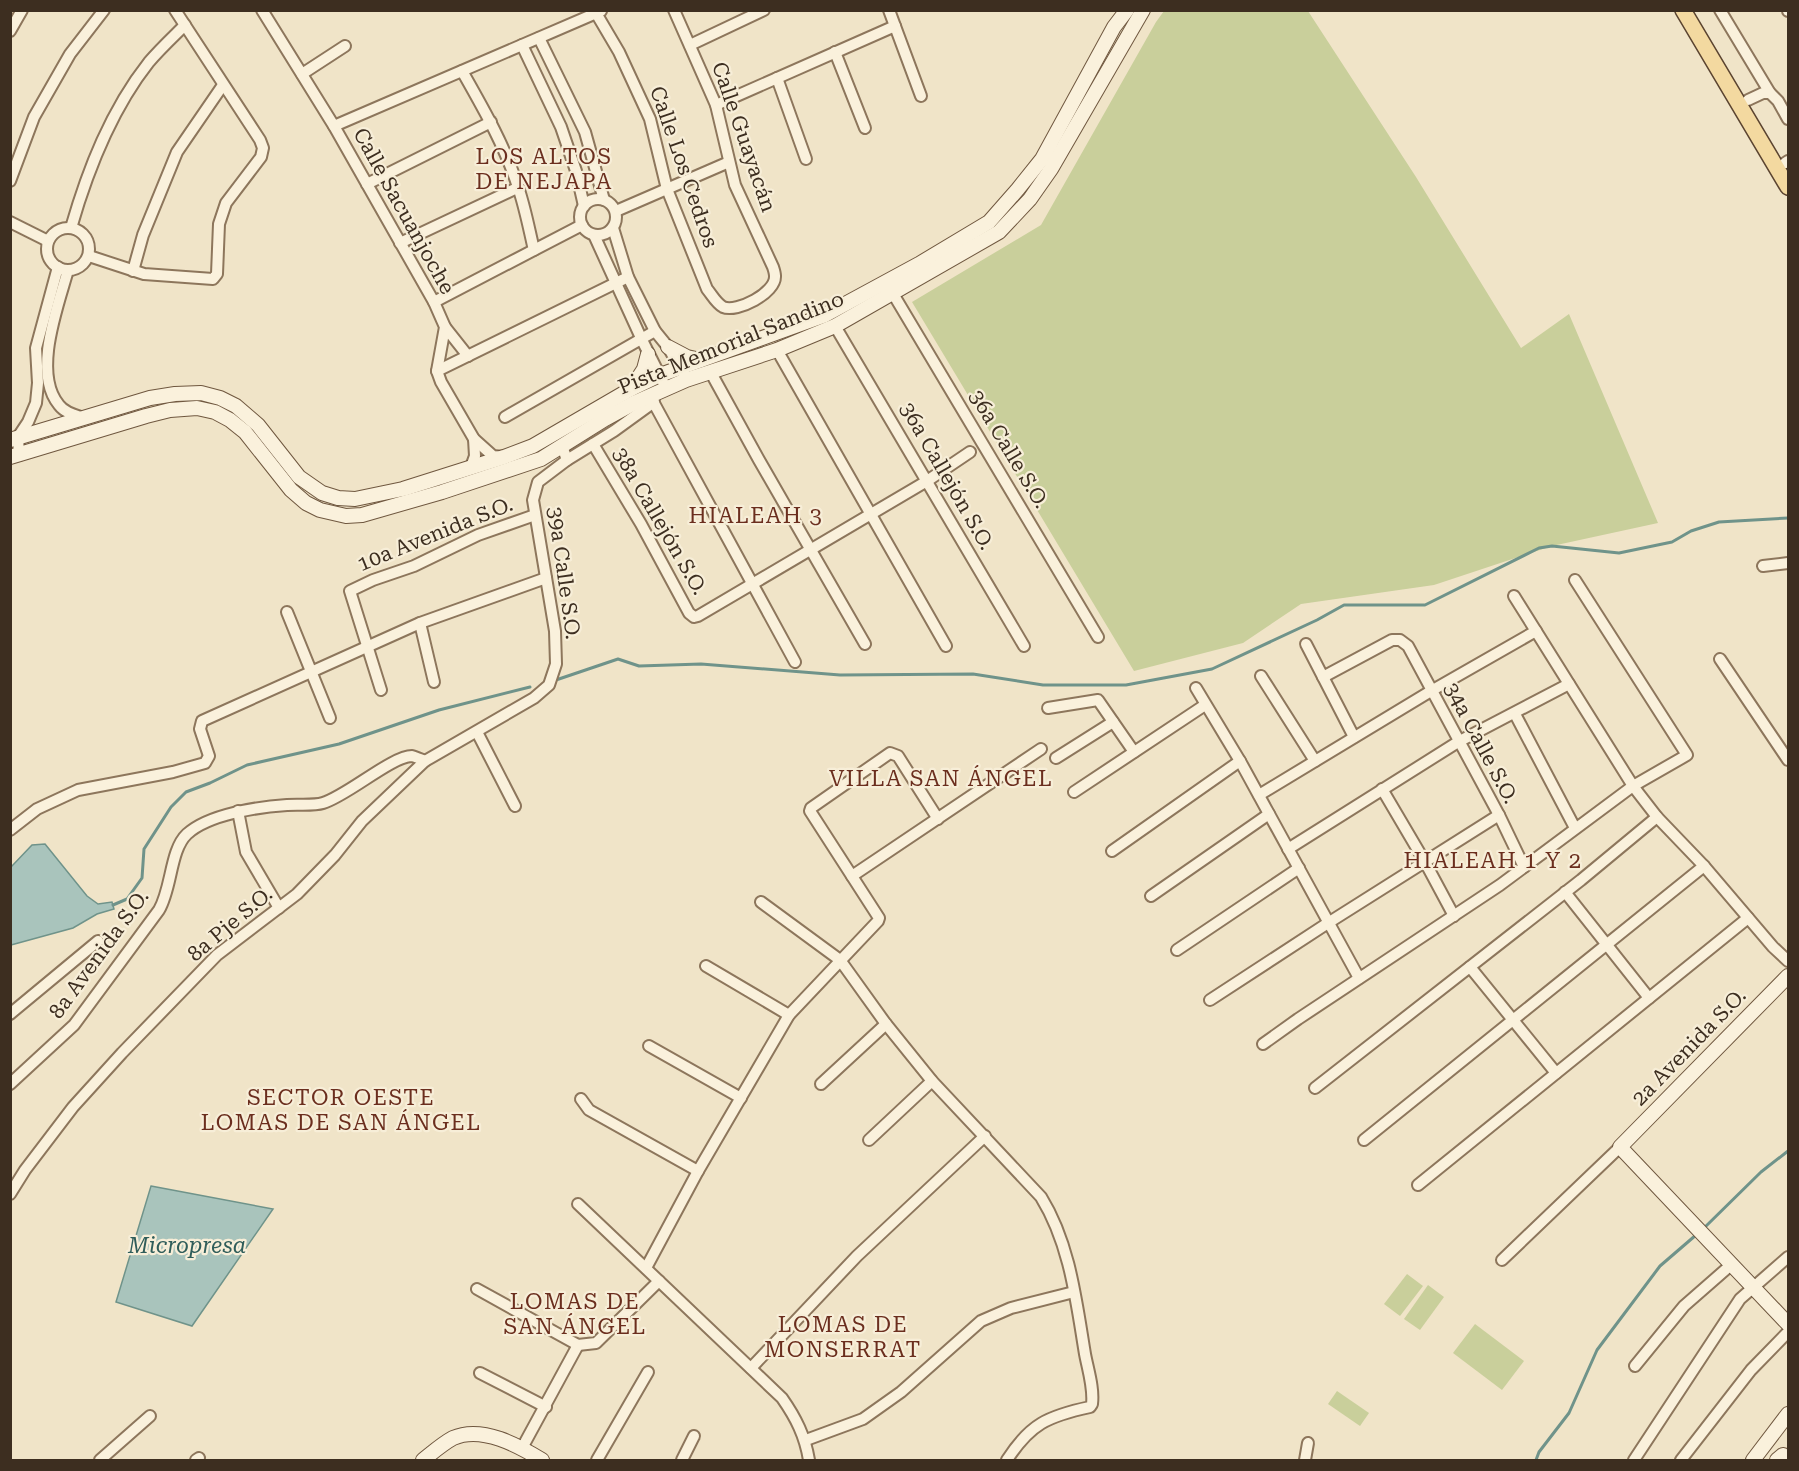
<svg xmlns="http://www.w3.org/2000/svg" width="1799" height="1471" viewBox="0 0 1799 1471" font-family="'Roboto Serif',serif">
  <rect width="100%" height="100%" fill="#f0e4c8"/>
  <g fill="#c9cf9b">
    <path d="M1164,11H1308L1416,177L1521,348L1569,314L1658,523L1552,546L1434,585L1301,604L1243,643L1134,671L912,302L1041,225L1156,22Z"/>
    <path d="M1407,1274L1423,1286L1400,1316L1384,1304Z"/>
    <path d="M1428,1285L1444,1297L1420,1330L1404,1319Z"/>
    <path d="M1475,1324L1524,1361L1502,1390L1453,1353Z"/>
    <path d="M1337,1391L1369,1413L1360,1426L1328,1404Z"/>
  </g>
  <g fill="#a9c4bc" stroke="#6f938a" stroke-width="1.5">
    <path d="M45,844L87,896L98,904L112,902L114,909L97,914L73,928L11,945V867L32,845Z"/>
    <path d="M151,1186L273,1209L192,1326L116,1302Z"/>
  </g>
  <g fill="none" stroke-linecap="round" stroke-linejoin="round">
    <g stroke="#6f938a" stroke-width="3">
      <path d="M553,681L618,659L639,666L701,664L840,675L973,674L1043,685H1126L1212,669L1317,620L1344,605H1425L1539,548L1552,546L1619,553L1672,542L1691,531L1719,522L1788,518"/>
      <path d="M113,905L127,899L142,878L144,849L171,807L186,792L210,783L247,765L339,744L439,710L530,687"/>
      <path d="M1703,1229L1761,1172L1788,1151"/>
      <path d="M1536,1460L1539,1452L1569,1413L1597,1350L1660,1266L1696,1235"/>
    </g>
    <g stroke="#8d765c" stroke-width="14">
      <g id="street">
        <path d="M262,10L334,126L434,302L445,327L437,371L441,382L474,439L493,456L504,457"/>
        <path d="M889,10L921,96"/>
        <path d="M1720,10L1770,93L1778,101L1788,119"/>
        <path d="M1788,10V11"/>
        <path d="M596,13L619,52L650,119L667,189L707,289C712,295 716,303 723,307C737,313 776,293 775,276C775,273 774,270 773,267L735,185L716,105L674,10"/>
        <path d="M10,31L22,10"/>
        <path d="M539,38L585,132L604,200"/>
        <path d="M522,45L561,127L576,171L584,206"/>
        <path d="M690,45L764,10"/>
        <path d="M835,52L865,128"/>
        <path d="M462,71C483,108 505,146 518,187C525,207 529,229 534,250"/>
        <path d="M302,74L345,46"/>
        <path d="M777,78L806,159"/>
        <path d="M1748,100L1763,93H1770"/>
        <path d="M716,105L895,26"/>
        <path d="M334,126L601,11"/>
        <path d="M1785,163L1788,161"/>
        <path d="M10,181L34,117L70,54L104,10"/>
        <path d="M367,184L491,122"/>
        <circle cx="598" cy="217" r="18"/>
        <path d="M616,211L729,162"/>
        <path d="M10,222L48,241"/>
        <circle cx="68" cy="249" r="21"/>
        <path d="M71,228C88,169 111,110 149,62C160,49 173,37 185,25"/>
        <path d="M613,228L628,277L655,331L668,347L683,373"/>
        <path d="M594,235L642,340L666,388"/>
        <path d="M400,243L519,187"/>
        <path d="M89,256L144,274L213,279L217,274L219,224L226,203L261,157L263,148L260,140L175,10"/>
        <path d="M68,270C58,306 32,373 59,405C65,413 75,415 84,418"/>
        <path d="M133,271L143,235L177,152L223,85"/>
        <path d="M889,287L1098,637"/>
        <path d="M434,302L582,225"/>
        <path d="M835,326L1024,646"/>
        <path d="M445,327L468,356"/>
        <path d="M777,350L946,646"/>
        <path d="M437,371L628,277"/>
        <path d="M710,371L759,460L865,644"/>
        <path d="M650,396L795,662"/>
        <path d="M505,417L655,331"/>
        <path d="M593,444L641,524L689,613L694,617L698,616L927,481L970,452"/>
        <path d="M19,455L18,437L28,422L36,403L38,383L36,348L58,267"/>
        <path d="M567,460L614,431L654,402"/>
        <path d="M471,467L475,456L474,439"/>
        <path d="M1763,566L1788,563"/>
        <path d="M1514,596L1633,786L1657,817L1704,866L1773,947L1788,961"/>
        <path d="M287,612L330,718"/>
        <path d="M420,623L434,682"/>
        <path d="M1306,644L1354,737"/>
        <path d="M1720,659L1788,760"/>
        <path d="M1261,676L1315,761"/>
        <path d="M1323,677L1392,640H1400L1408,646L1499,815L1524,867"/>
        <path d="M1196,688L1240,761L1359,978"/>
        <path d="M381,690L350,591L373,580L414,566L478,535L535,515"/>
        <path d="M1048,708L1098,700L1134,752"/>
        <path d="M1515,714L1575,828"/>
        <path d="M477,732L515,806"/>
        <path d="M1056,758L1113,722"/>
        <path d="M1382,789L1425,862L1454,916"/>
        <path d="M1074,792L1205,705"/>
        <path d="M1259,795L1431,691L1536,631"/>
        <path d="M238,811L246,852L279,908"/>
        <path d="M10,830L37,809L78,790L173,772L205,763L209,756L200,729L202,721L420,623L546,578"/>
        <path d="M1288,849L1458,742L1569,684"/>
        <path d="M1112,851L1240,761"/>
        <path d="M852,876L1041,749"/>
        <path d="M1565,892L1649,998"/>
        <path d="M1151,896L1269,814"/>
        <path d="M761,902L840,960L886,1024L932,1081L1041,1197C1070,1244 1076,1300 1085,1354C1088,1370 1094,1388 1092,1404L1090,1407C1048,1416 1030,1424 1007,1460"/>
        <path d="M1177,950L1299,868"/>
        <path d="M706,966L789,1015"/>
        <path d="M1470,967L1556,1073"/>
        <path d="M1210,1000L1328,923L1499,815"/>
        <path d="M10,1014L98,941"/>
        <path d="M1263,1044L1298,1019L1500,885L1633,786L1687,755L1575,580"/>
        <path d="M649,1046L741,1098"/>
        <path d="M10,1084L74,1025L159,910C172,888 170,850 187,834C209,814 258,807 287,805C298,804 313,806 323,803C347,796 392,756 412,756C416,757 422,760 425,761"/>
        <path d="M821,1084L886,1024"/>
        <path d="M1315,1088L1581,880L1657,817"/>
        <path d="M581,1099L589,1110L698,1171"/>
        <path d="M869,1140L932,1081"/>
        <path d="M1364,1140L1704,866"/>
        <path d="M1418,1185L1748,918"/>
        <path d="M10,1194L25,1170L73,1107L122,1053L217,955L297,894L335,855L362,821L425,761L534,698L549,685L556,664L555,631L533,500L538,482L567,460L562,446"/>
        <path d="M578,1204L782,1398C796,1418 805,1436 809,1460"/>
        <path d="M1502,1260L1620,1147"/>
        <path d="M646,1268L698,1171L789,1015L878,921L879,918L810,811L811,808L890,753L898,756L938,819"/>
        <path d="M477,1289L578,1345L596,1343L659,1281"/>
        <path d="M1635,1366L1684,1306L1732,1264"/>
        <path d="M751,1368L857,1256L985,1136"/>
        <path d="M480,1373L546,1407"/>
        <path d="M806,1440L863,1419L901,1392L981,1321L1011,1308L1074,1292"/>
        <path d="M522,1448L578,1345"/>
        <path d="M100,1460L150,1416"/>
        <path d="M196,1460L199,1458"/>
        <path d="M597,1460L648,1372"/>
        <path d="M682,1460L694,1436"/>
        <path d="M1305,1460L1308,1443"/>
        <path d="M1634,1460L1740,1299L1788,1257"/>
        <path d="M1681,1460L1751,1370L1788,1332"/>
      </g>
    </g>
    <g stroke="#6f573f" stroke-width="16">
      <g id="secondary">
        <path d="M668,347L687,357L700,360"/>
        <path d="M631,389L644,369L648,354"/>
        <path d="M10,440L150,398L175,394L201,393L220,398L236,406L258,425L299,477L322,493L338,498L355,499L403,489L504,457L533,446L631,389L660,375L823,316L919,264L989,222L1018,189L1042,159L1114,27L1127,10"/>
        <path d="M10,457L146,416L170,410L197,408L215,412L230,420L245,432L291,490L306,503L320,510L346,516L362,515L442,492L541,459L605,419L634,403L686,380L777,350L835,326L999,232L1030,199L1051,169L1143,10"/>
        <path d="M1788,976L1620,1147L1788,1324"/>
        <path d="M423,1460C432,1453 442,1444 453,1438C482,1425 519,1446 542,1460"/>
        <path d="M1753,1460L1788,1414"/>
        <path d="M1777,1460L1783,1455"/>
      </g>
    </g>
    <g stroke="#5b4430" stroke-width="18">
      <path id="primary" d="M1683,10L1788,187"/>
    </g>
    <use href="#street" stroke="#faf1dc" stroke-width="10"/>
    <use href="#secondary" stroke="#faf1dc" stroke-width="14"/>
    <use href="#primary" stroke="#f3d9a0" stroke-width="15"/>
  </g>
  <g text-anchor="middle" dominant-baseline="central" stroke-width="4.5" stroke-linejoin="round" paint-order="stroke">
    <g font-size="21" fill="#3d2e20" stroke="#f7eed8">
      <text transform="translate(744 137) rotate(71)">Calle Guayacán</text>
      <text transform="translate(684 167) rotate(71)">Calle Los Cedros</text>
      <text transform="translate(404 211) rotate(61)">Calle Sacuanjoche</text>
      <text transform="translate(731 343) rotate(-22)">Pista Memorial Sandino</text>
      <text transform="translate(1009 449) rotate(59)">36a Calle S.O.</text>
      <text transform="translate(947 476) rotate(60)">36a Callejón S.O.</text>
      <text transform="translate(660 521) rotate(60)">38a Callejón S.O.</text>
      <text transform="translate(435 534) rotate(-22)">10a Avenida S.O.</text>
      <text transform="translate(564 573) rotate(82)">39a Calle S.O.</text>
      <text transform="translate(1481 743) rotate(62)">34a Calle S.O.</text>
      <text transform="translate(230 924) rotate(-40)">8a Pje S.O.</text>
      <text transform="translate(99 954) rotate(-54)">8a Avenida S.O.</text>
      <text transform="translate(1689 1047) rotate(-46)">2a Avenida S.O.</text>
    </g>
    <g font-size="22" letter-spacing="1.5" fill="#6b2e1e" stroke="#f7eed8">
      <text x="544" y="156">LOS ALTOS<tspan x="544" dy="25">DE NEJAPA</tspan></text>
      <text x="756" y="515">HIALEAH 3</text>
      <text x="941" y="778">VILLA SAN ÁNGEL</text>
      <text x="1493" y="860">HIALEAH 1 Y 2</text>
      <text x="341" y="1097">SECTOR OESTE<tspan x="341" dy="25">LOMAS DE SAN ÁNGEL</tspan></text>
      <text x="575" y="1301">LOMAS DE<tspan x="575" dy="25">SAN ÁNGEL</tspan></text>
      <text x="843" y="1324">LOMAS DE<tspan x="843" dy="25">MONSERRAT</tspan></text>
    </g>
    <g font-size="22" font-style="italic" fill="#2f5d5a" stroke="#f7eed8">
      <text x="187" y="1245">Micropresa</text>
    </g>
  </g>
  <rect width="1799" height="1471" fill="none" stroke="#3d2e20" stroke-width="24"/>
</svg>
